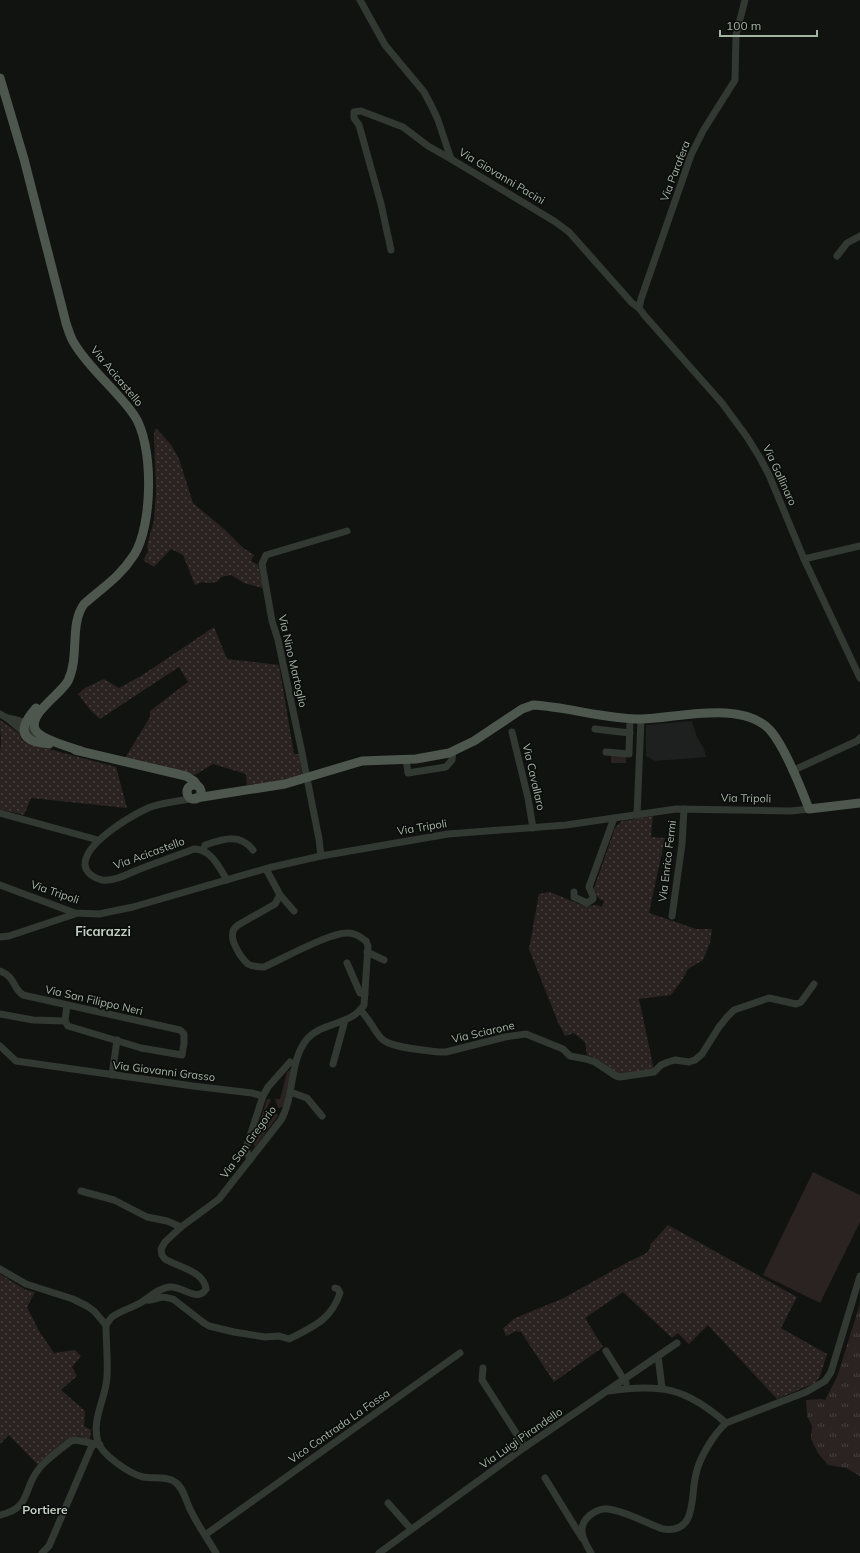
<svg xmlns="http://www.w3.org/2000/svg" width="860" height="1553" viewBox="0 0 860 1553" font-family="Mulish,sans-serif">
  <defs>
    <pattern id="grass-dots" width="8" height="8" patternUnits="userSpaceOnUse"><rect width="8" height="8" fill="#2b2321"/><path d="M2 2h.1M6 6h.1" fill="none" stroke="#47413e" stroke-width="1.8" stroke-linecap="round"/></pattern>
    <pattern id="park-tufts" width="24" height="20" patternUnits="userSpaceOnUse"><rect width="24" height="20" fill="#2b2321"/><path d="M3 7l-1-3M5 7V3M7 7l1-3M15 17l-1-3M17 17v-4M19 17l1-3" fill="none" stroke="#47413e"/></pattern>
  </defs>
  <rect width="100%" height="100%" fill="#111311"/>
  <path fill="#1d201e" d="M692,721L697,737L704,749L706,757L655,761L646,756V725Z"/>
  <g fill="url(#grass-dots)">
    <path d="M156,428L172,446L179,459L193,503L224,529L242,547L254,555L251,561L258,565L263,588L244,583L231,575L221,577L217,582L209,583L202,582L195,585L183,555L171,549L154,567L143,560L148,552L147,546L154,520L156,494L154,433Z"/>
    <path d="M214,627L227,659L279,665L294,754H299L302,775L283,780L247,785L246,774L213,764L195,775L125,758L150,717V711L188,682L179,667L100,719L91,711L78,694L85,688L104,679L119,688L141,676Z"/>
    <path d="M0,720L19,733L21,739L26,743L116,767L127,808L31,798L24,815L0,809V751C2,741 0,731 0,720Z"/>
    <path d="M653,816L651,837L665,838L649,913L696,929H712L710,943L703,960L688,969L682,980L671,995L639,999L654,1070L618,1074L598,1060L587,1055L585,1042L574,1033L565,1036L558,1022L529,949L539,894L550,892L579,904L587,906L597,905L602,907L604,901C597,899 596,894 594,888L615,828L622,821Z"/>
    <path d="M668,1225L797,1297L781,1328L827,1354L820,1376L815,1383L777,1399L708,1325L689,1344L678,1333L672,1338L623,1292L585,1318L603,1347L554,1382L521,1332L516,1331L506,1336L503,1328L515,1318L562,1299L628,1262L645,1254L650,1249V1245Z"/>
    <path d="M0,1274L26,1290L35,1292L27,1307L39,1331L54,1353L75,1350L81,1356L72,1367L77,1376L61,1390L85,1411L84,1426L91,1430L90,1440L78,1436L70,1438L38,1465L9,1435L0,1444Z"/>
  </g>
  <path fill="url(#park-tufts)" d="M860,1304V1476L846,1468L828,1465L818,1453L811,1439L812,1426L807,1416L806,1400L821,1399L825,1400L837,1377Z"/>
  <g fill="#2b2321">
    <rect x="611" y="751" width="15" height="12"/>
    <path d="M291,1069L284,1106L278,1108L275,1099H280L287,1072Z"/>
    <path d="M267,1099H270L271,1101L269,1103L262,1123L264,1127L267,1125L276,1112L278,1116L255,1147L253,1143L254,1139Z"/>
    <path d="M813,1172L860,1195V1222L820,1303L763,1275Z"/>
  </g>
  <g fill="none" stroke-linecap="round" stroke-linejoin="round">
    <g stroke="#323832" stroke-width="7">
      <path d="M360,0L385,45L424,92L431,105L438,120L451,159L554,221L569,232L632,303L639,308L645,316L722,403L747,437L760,458L769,475L804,559L860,678"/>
      <path d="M391,250L381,204L359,125L354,118V112L361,111L403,127L428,146L451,159"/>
      <path d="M837,256L847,243L860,236"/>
      <path d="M639,308L641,299L691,155L703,131L735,80L736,35L745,0"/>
      <path d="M804,559L860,546"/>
      <path d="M0,714L7,718L24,732"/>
      <path d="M7,718C13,719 21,720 26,724C34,730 28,735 43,741"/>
      <path d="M595,729L630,733"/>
      <path d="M512,732L528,798L533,828"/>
      <path d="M606,752L629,754L630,718"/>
      <path d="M406,759L408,773L446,767L452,760L453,751"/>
      <path d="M792,771L857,741L860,738"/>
      <path d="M193,798C178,802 162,802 148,808C131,816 84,843 85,865C86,873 94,878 102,880C114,882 129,873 140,869C158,862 176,856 194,849C211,849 219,867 227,880"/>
      <path d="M0,813L98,840"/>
      <path d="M637,815L641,719"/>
      <path d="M203,851L205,845C223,839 240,833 253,850"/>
      <path d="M321,856L319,839L302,753L278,640L272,621L262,564L266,555L347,531"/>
      <path d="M0,885L75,913L99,914L133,907L268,868L321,856L448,834L566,825L676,809L791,811L809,809"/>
      <path d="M574,892V897L587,903L593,899V896L589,887L614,818"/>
      <path d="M280,895L294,911"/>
      <path d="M672,916L682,844L684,809"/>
      <path d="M0,937L9,936L75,914"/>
      <path d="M367,952L384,960"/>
      <path d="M347,963L360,993L365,994"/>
      <path d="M0,971C16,977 12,988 23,995L180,1030L184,1034V1043L182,1055L141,1048L68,1026L65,1021L67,1005"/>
      <path d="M360,1010C369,1018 373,1029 381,1038C389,1048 425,1050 438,1052H446L505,1037L526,1034L563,1049L570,1056L586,1059L595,1062L616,1076L620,1077L654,1072L661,1065L668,1062L675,1060L689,1062L695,1060L702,1054L719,1027L727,1017L734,1010L769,998L796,1004L801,1002L814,984"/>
      <path d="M0,1014L33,1020L65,1021"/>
      <path d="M0,1046L16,1061L193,1086L252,1093L263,1096L246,1148L250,1160"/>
      <path d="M333,1064L345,1020"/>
      <path d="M112,1075L117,1040"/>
      <path d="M290,1092L307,1098L322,1116"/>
      <path d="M263,1096L268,1087L290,1062"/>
      <path d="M81,1191L114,1200L147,1217L167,1221L181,1227"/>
      <path d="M0,1269L26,1284L73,1299L87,1306L94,1311L106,1325"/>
      <path d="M147,1300C152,1301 153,1299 158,1298C163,1296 168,1298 173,1299L204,1323L209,1326L234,1332L265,1337L279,1336L289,1339C313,1327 331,1320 340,1293L338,1289L335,1288"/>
      <path d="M106,1325C108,1322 110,1319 112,1317C120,1311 131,1308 140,1303C149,1298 158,1288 170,1287C183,1286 198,1303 206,1289C204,1271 178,1267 165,1259L162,1255L161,1249L165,1242L181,1227L219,1199L281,1120C295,1095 289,1061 307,1039C322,1022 352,1025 364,1005L368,946L366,941C361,937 354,932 347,933C329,933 282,959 264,967C259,967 253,967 248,964C241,958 230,941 233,932C233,929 236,927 238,925L275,904L280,895L266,869"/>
      <path d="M106,1325C106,1342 108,1359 107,1377C106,1398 91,1420 98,1442C102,1455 130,1474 143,1477C153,1479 167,1476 175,1482C184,1488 186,1502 191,1511C198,1526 208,1539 216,1553"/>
      <path d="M606,1351L626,1383"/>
      <path d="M658,1356L662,1388"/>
      <path d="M483,1368L482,1380L525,1447"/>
      <path d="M608,1391C662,1384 685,1387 726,1423"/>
      <path d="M545,1478L582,1538"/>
      <path d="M388,1503L411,1529"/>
      <path d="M0,1515C32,1507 22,1491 38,1470C46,1459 60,1450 71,1441L76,1440L100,1445"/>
      <path d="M205,1535L460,1353"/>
      <path d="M42,1553L49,1546L91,1448L94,1444"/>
      <path d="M379,1553L525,1447L677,1343"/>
      <path d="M591,1553C585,1543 577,1530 586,1519C591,1513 600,1508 608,1509C625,1511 646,1523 663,1529C698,1534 690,1496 696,1474C699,1458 714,1434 726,1423L806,1392L825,1381L831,1372L860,1276"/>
    </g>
    <g stroke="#4e574e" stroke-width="9">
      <path d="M0,78L24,159L66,323C68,329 70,337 74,343C90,370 116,389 134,415C154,444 153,525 134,555C119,578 103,587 84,604C69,625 80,656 68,681C61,694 29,713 35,729C39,739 70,747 81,751"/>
      <path d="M36,708C29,716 16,732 31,740C36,743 43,743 49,744"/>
      <path d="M75,750L186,776L194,781L197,785"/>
      <circle cx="194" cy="792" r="7"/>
      <path d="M196,798L285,784L362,761L416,759L449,753L474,741L522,709L533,705C569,707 604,719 641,719C678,718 742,700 770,730C785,747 801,788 809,809L860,803"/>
    </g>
  </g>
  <g text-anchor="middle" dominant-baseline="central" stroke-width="3.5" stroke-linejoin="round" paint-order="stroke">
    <g font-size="11" fill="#a4b4a2" stroke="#0c0e0d">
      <text transform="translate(675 171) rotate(-69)">Via Parafera</text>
      <text transform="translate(502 176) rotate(31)">Via Giovanni Pacini</text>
      <text transform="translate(117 376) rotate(50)">Via Acicastello</text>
      <text transform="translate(780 475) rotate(65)">Via Gallinaro</text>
      <text transform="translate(293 661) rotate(77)">Via Nino Martoglio</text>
      <text transform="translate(534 777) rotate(77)">Via Cavallaro</text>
      <text transform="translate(746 798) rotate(1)">Via Tripoli</text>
      <text transform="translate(422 827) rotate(-9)">Via Tripoli</text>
      <text transform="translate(149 853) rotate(-20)">Via Acicastello</text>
      <text transform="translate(667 861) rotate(-83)">Via Enrico Fermi</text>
      <text transform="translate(55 892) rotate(19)">Via Tripoli</text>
      <text transform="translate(94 1000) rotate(13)">Via San Filippo Neri</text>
      <text transform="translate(483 1032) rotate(-13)">Via Sciarone</text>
      <text transform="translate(164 1071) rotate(7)">Via Giovanni Grasso</text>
      <text transform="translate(248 1142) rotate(-54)">Via San Gregorio</text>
      <text transform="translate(339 1426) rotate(-35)">Vico Contrada La Fossa</text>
      <text transform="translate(521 1438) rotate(-35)">Via Luigi Pirandello</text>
    </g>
    <g font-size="12" font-weight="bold" fill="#c4d0c3" stroke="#0c0e0d">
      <text x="45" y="1509">Portiere</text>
    </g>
    <g font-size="13" font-weight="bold" fill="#c4d0c3" stroke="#0c0e0d">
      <text x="103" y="931">Ficarazzi</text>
    </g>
  </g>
  <path d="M720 30v6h97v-6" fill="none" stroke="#a4b4a2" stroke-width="2"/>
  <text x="726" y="30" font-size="12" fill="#a4b4a2" stroke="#0c0e0d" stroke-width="3" paint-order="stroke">100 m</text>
</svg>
